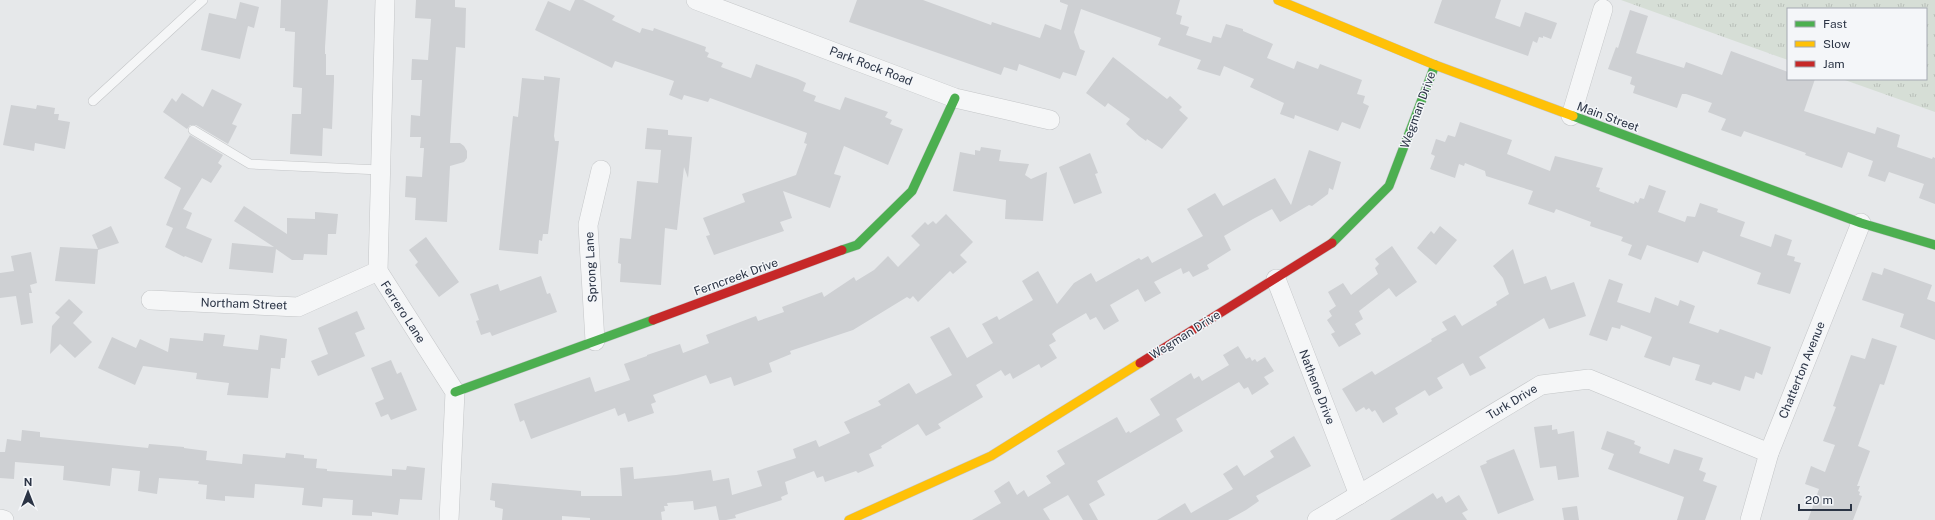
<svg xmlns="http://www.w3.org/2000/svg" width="1935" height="520" viewBox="0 0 1935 520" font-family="'Public Sans',sans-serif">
  <defs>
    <pattern id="grass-tufts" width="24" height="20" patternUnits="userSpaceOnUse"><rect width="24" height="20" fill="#d6ded6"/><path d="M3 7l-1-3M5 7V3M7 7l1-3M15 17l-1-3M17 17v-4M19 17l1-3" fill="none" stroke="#b8bfb9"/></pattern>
  </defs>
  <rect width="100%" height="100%" fill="#e6e8ea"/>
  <path fill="url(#grass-tufts)" d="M1621,0H1935V112L1842,79H1926V9H1788V60Z"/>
  <g fill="#ced0d3">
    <path d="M281,0H328L325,47V54H326V75H334V81L332,129L323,128L322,156L290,154L292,114H301L302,88L293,87L295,32L285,31V28H280Z"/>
    <path d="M416,0H455V7L466,8L465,48L456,47L450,143H460L464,146L467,151V158L464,162L450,166L447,222L415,220L416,198L405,197L406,176L422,177L424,148H420L421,137H410L411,115L420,116L422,80H411L412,59L428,60L431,19L415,18Z"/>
    <path d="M575,0H583L615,16L612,20L640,33L642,28L653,31L654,28L706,47L705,51L709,53L707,57L723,63L721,67L751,78L756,64L798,79L806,83L803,91L816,96L814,101L840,110L845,97L888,112L885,117L892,120L890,124L903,129L888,165L844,146L834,174L841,176L830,208L783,191L792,218L780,222L784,231L714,255L706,236L710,235L703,218L745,202L742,194L796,175L807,144L804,143L807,133L710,98L708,102L684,95L682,100L669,95L674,81L615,61L612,68L535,30L548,1L570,11Z"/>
    <path d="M857,0H923L991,25L992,22L1040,38L1045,24L1061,30L1068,5L1060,2V0H1180L1176,14L1182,16L1180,24L1189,27L1186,35L1211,43L1213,36L1221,38L1226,24L1243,29V31L1273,44L1267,58L1294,69L1297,61L1318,69L1320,64L1362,80L1357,94L1365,96L1363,103L1369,106L1360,129L1342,122L1338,131L1295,115L1294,119L1280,114L1284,103L1250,87L1254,79L1224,66L1220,76L1197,69L1201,60L1158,45L1161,38L1081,9L1074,32L1080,49L1085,51L1076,76L1063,72L1060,79L1019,64L1017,71L1004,67L1001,75L849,22Z"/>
    <path d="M1442,0H1501L1495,18L1520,27L1525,12L1557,23L1551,39L1543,36V38L1539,37L1537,43L1533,41L1528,56L1434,23Z"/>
    <path d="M240,2L259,7L254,28L248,26L240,59L201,50L209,13L236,19Z"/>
    <path d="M1630,10L1648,16L1636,53L1684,68L1686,62L1722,75L1731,51L1788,72V79H1815L1804,111L1875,134L1877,127L1900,135L1897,147L1932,159L1933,157L1935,158V204L1919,198L1924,184L1889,172L1885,182L1868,176L1873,161L1848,152L1842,168L1805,155L1806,153L1744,131L1741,137L1721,130L1726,119L1708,112L1712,103L1686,94H1682L1677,108L1633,93L1635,86L1630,84L1632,77L1608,69L1616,47L1618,48Z"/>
    <path d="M1113,57L1167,99L1170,96L1182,107L1179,110L1188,118L1162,149L1147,139L1146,141L1139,136L1126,124L1130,119L1108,103L1105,107L1086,93Z"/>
    <path d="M544,76L560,78L554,136L555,141H559L548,234H543L542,241L539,240L538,254L499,250L513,116L518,117L522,78L544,80Z"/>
    <path d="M212,89L242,104L232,124L237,126L228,144L196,125H190L187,129L163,112L172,98L176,102L182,93L203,107Z"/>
    <path d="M11,105L36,109L37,105L55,108L54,114H59L58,120L70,122L65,149L35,143L34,151L3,145Z"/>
    <path d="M1460,122L1512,140L1507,154L1550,171L1555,156L1603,168L1596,187L1600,188L1599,191L1634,204L1635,201L1638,203L1640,198L1644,199L1649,185L1666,191L1658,212L1685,222L1687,216L1695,217L1700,203L1718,209L1717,212L1745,222L1740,236L1771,247L1775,234L1792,240L1787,255L1795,257L1794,261L1801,263L1790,294L1757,284L1761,273L1703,251L1698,263L1647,245L1641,260L1628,255L1632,245L1621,241L1623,237L1590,226L1591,222L1556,209L1554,213L1528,204L1533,191L1486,176L1485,171L1465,163L1464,166L1459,164L1455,178L1430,169L1435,156L1431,154L1436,139L1445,142L1448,135L1455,137Z"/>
    <path d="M647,128L668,130V135L692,137L688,178L684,167L677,230L665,228L661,285L620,282L621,264L618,263L620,238L631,239L637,181L658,183L661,150L645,149Z"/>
    <path d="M190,135L223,155L218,163L222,166L211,183L202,178L183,209L192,213L186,228L212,239L202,263L185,256L184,257L165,247L173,228L166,225L181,188L164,178Z"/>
    <path d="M981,147L1001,150L999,161L1029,164L1025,175L1031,179L1047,172L1043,221L1005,219L1006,200L953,191L960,152L975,155V150L980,151Z"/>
    <path d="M1309,150L1341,162L1333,190L1329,188L1328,194L1312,206L1309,205L1280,222L1272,209L1253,219L1224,236L1231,250L1207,265L1209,269L1193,277L1189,271L1183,274L1181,268L1154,282L1161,293L1145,302L1138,289L1110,305L1119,321L1104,330L1096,317L1090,320L1086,313L1057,330L1052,334L1056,341L1049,345L1057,358L1041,368L1039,364L1013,379L1010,373L1005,376L1001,370L976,385L983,397L938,424L941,428L926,436L918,424L881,446L882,448L869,454L874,466L858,473L856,471L825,482L823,476L817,478L814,471L785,482L788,494L781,497L782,500L735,515L736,518L726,520H719L716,506L694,510L693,501L667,503L668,506H664L665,511L661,512L662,520H590V518L562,516V520H502L503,509L495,507V501L490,500L492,483L581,491V496H622L620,468L633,467L634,479L676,475L711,470L713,481L729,478L732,495L762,486L757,471L796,458L793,449L816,440L819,447L850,433L844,422L881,405L878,401L909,383L916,394L952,375L930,337L949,327L967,358L993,343L982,324L997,316L999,320L1033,300L1022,281L1038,271L1057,304L1074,283L1091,273L1096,282L1139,258L1141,260L1148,256L1152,263L1203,236L1187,209L1215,193L1223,206L1275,178L1291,205Z"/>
    <path d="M1090,153L1098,173L1095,174L1102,193L1074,204L1059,167Z"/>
    <path d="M244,206L287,234V218L315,219V212L338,214L336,234H328L327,255L304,254L303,260H292L276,249L273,273L229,269L232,243L274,247L234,221Z"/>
    <path d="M946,214L973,242L960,255L967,262L953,274L950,271L918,302L913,296L910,299L907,297L853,330L790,351L791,354L769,363L772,372L734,386L731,377L710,384L706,375L653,395L656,402L651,404L654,413L628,422L625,413L618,416L615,408L531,439L524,420L520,422L514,404L590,377L595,392L630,380L624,364L647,356V355L680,344L683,353L709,343L706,335L756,316L758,321L784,312L782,307L822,292L824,297L854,277L856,281L874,270L888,256L898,267L920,245L911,236L925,222L928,225L933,221L936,224Z"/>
    <path d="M111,226L119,243L98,250L95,284L55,281L60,247L98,249L92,235Z"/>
    <path d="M1440,226L1457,240L1436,265L1417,248L1431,231L1434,234Z"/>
    <path d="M426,237L459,282L439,297L415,265L418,262L409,250Z"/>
    <path d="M1392,246L1417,282L1396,297L1389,288L1359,311L1363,319L1355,324L1361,334L1339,347L1331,334L1335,332L1327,320L1332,316L1329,311L1336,306L1328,292L1343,283L1351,295L1378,274L1375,268L1379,264L1375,259Z"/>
    <path d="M1513,249L1524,284L1546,276L1551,290L1574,282L1586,316L1549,329L1544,318L1479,357L1486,368L1470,376L1463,363L1437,378L1443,388L1429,396L1425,390L1395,408L1398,414L1383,423L1375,410L1372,412L1369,408L1366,410L1364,407L1356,412L1342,389L1372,371L1375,375L1432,341L1431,339L1447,330L1442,322L1455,315L1462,326L1497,305L1496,302L1509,294L1503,278L1493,266Z"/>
    <path d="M31,252L37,283L30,285L32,293H29L33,323L21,325L16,296L0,298V273L14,271L11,256Z"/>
    <path d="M1884,268L1932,285L1927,299L1935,302V340L1900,327L1904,314L1862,300L1872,272L1882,275Z"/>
    <path d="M541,276L547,294L550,293L557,312L492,336L490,332L481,335L476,321L479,320L470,294L498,284L500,291Z"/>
    <path d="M1609,279L1623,284L1617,302L1650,313L1655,297L1678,306L1680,300L1695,306L1689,323L1718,333L1720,329L1771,347L1762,375L1756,372L1754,379L1745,376L1740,391L1713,382L1711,385L1695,380L1700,365L1673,357L1670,366L1644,357L1652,337L1621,325L1620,329L1612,327L1607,341L1589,335Z"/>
    <path d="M69,299L83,312L73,323L92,342L75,358L60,344L50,354L52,326L60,317L55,313Z"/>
    <path d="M357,311L365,329L355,333L365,356L318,376L311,361L328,354L318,328Z"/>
    <path d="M204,333L225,335L223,346L258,350L260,335L287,339L285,358H281L280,369L271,368L268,398L227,395L229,383L196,379L197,373L143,366L135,385L98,368L112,337L136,348L140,339L168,352L170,338L203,341Z"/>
    <path d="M1872,338L1897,346L1884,385L1880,384L1858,446L1870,451L1857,486H1860L1858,491L1860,492L1859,495L1862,496L1861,499L1853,520H1808L1819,489L1805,484L1811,466L1825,472L1835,445L1823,441L1836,407L1833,406L1851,355L1865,359Z"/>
    <path d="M1238,346L1246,359L1250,357L1252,361L1255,359L1257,362L1265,357L1274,371L1264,377L1269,384L1252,395L1248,387L1244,389L1239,382L1176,419L1183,431L1097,481L1105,495L1089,504L1098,520H1083L1068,495L1043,509L1050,520H972L1001,503L994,491L1009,481L1017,495L1024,490L1028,497L1051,483L1046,476L1065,464L1057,451L1117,417L1126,433L1129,431L1130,433L1160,415L1150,399L1191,373L1194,379L1199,376L1202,381L1229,365L1223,355Z"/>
    <path d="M391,360L397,374L401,372L417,410L391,420L388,414L381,417L375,403L384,399L371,368Z"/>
    <path d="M1552,425V430L1557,429L1558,434L1574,431L1579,477L1558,480L1556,466L1540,468L1534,427Z"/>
    <path d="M22,430L40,432V437L99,443L148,448L149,444L184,447V448L207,451L206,460L242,464L243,454L285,458L286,453L304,455V458L317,459L316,468L327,469V471L392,476V469L406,470L407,466L425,468L422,500L400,499L398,515L372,512V516L352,515L353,500L323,498L322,507L302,505L304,488L255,484L254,498L225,496V501L206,499L207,485L198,484L199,481L159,478L157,494L138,491L140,471L112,468L110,486L63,480L64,466L15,462L14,479L0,478V452H5L7,439L21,441Z"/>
    <path d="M1607,431L1635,441L1634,444L1641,447L1639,453L1669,464L1674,449L1703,458L1699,470L1706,473L1703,481L1717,486L1705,520H1677L1684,497L1608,469L1614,454L1601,449Z"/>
    <path d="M1294,436L1311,466L1256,496L1259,501L1246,510L1228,520H1157L1185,503L1191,513L1233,489L1223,474L1237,465L1244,476L1274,457L1270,451Z"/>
    <path d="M1514,449L1534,500L1498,514L1480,466L1487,463L1486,461Z"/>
    <path d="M1433,493L1437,499L1442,496L1446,503L1459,495L1468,510L1462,513L1467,520H1390Z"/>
    <path d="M1577,506L1579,520H1564L1562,508Z"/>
  </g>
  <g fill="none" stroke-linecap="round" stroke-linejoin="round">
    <g stroke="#c4c6c8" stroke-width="10">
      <g id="lane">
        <path d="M93,101L203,0"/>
        <path d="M193,130L250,164L380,170"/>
      </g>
    </g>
    <g stroke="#c4c6c8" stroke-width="20">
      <g id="street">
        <path d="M385,0L378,271L455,392L449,520"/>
        <path d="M696,0L955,98L1050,120"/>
        <path d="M1571,116L1603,9"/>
        <path d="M1276,279L1359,495"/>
        <path d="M151,300L298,307L378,271"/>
        <path d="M595,341L588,225L601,170"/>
        <path d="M0,519L4,520"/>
        <path d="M1317,520L1541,385L1589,379L1769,453"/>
        <path d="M1750,520L1769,453L1861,223"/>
      </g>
    </g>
    <g stroke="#c4c6c8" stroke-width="10">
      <g id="fast">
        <path d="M1573,116L1861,223L1935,245"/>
        <path d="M1332,243L1389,186L1435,65"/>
        <path d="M842,250L857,245L912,191L955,98"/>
        <path d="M455,392L653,320"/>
      </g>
    </g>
    <g stroke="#c4c6c8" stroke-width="10">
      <g id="slow">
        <path d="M1278,0L1435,65L1573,116"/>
        <path d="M849,520L991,456L1140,363"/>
      </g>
    </g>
    <g stroke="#c4c6c8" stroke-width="10">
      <g id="jam">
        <path d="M653,320L842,250"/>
        <path d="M1140,363L1332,243"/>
      </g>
    </g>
    <use href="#lane" stroke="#f5f6f7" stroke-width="9"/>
    <use href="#street" stroke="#f5f6f7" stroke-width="19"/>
    <use href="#fast" stroke="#4caf50" stroke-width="9"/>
    <use href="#slow" stroke="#ffc107" stroke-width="9"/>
    <use href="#jam" stroke="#c62828" stroke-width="9"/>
  </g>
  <g text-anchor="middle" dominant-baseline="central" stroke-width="3" stroke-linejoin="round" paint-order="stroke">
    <g font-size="12" fill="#2b3445" stroke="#f4f6f9">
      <text transform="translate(871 66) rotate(21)">Park Rock Road</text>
      <text transform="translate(1418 110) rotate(-70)">Wegman Drive</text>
      <text transform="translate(1608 117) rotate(20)">Main Street</text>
      <text transform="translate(591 267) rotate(-93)">Sprong Lane</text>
      <text transform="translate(736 277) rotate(-20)">Ferncreek Drive</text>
      <text transform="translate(244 304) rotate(2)">Northam Street</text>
      <text transform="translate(403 312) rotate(57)">Ferrero Lane</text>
      <text transform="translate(1185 335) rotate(-32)">Wegman Drive</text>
      <text transform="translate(1802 370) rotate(-68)">Chatterton Avenue</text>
      <text transform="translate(1317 387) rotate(69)">Nathene Drive</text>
      <text transform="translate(1512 402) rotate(-31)">Turk Drive</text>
    </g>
  </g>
  <rect x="1787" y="8" width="140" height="72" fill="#f4f6f9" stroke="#a4a8b1"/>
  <rect x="1795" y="21" width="20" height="6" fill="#4caf50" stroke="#a4a8b1"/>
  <text x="1823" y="28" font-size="12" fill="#2b3445">Fast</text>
  <rect x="1795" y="41" width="20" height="6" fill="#ffc107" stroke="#a4a8b1"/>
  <text x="1823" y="48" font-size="12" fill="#2b3445">Slow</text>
  <rect x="1795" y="61" width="20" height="6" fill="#c62828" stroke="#a4a8b1"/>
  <text x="1823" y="68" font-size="12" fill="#2b3445">Jam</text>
  <g transform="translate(28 492)" stroke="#f4f6f9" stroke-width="3" paint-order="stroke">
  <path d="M0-3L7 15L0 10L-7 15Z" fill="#2b3445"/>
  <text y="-6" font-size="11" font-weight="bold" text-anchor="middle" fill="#2b3445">N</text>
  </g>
  <path d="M1799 504v6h52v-6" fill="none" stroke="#2b3445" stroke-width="2"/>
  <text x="1805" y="504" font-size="12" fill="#2b3445" stroke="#f4f6f9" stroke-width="3" paint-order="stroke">20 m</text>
</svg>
